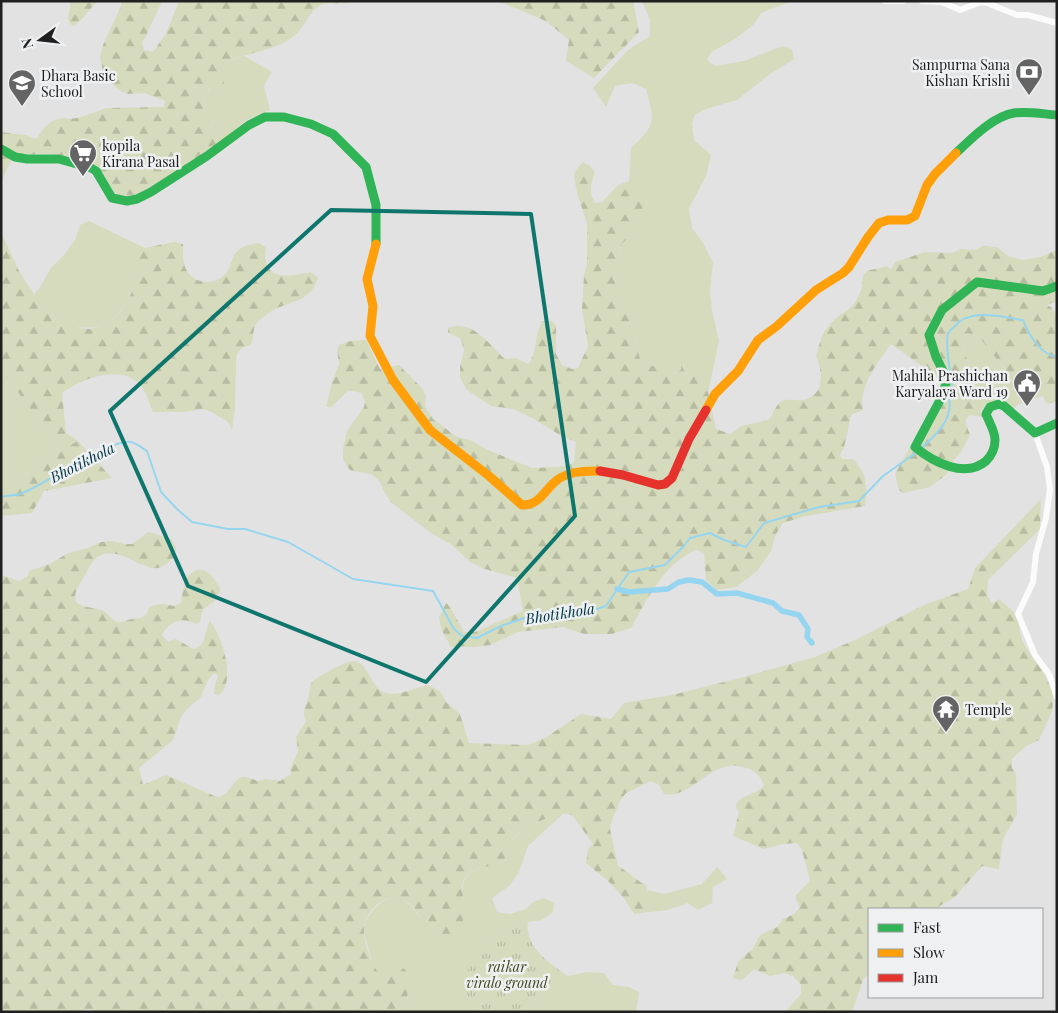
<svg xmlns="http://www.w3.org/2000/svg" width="1058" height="1013" viewBox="0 0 1058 1013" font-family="'Playfair Display',serif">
  <defs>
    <pattern id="forest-firs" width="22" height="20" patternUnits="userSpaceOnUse" patternTransform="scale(1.25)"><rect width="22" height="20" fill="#d5dbbc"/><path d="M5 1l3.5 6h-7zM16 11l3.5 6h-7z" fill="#b7bca1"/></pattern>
    <pattern id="park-tufts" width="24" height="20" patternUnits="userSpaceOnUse" patternTransform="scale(1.25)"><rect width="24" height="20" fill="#d5dbbc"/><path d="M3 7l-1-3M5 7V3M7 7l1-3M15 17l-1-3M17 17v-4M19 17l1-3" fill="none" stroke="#b7bca1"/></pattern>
  </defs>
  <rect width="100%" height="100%" fill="#e2e2e3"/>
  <g fill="#d5dbbc">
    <path d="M642,1H794L776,7L761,13L753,25L735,39L711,52L707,60L715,66L744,61L783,46L792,49L794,59L770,74L737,100L706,109L695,115L692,123L694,140L711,155L706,176L689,208L692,228L703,243L713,263L710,290L712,310L719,341L708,392C702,384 699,377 697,366H681V370L672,374L656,366L641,364L633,328L618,297L614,276L622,244L637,228L642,187L629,181L631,148C656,125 655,121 646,89L632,83L615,86L606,107L593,88L628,50L650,36V20Z"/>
    <path d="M244,56L272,72L264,86L270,110L246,120L218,144L201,102L223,70L226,62Z"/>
    <path d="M89,221L145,248C134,260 137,279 130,295C117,327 84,338 55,317C47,311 40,302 34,294L39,289L51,268L64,255L75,240L80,225Z"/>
    <path d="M967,333L980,338L1006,371L1040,391L1043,396L1019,404L1012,409L996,401L985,405L977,394L962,342Z"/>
    <path d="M1,370L37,417L52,442L62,441L66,433L78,441L49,456L16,483L1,488Z"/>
    <path d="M564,813L528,846L519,872L510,885L492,898L497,912L510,914L526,909L533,902L544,898L554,903L553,912L542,920L528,922L498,930L473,952L470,968L472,1006L482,1012H406L408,990L398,967L382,978C374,970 372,962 369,951C368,945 365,938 364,933C363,925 367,917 372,912C396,881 415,905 426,931L464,903C460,873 467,872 494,864C497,863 502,862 504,860C510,854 509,845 513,839C521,827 550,816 564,813Z"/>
    <path d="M717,867L727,879L713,887L712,903L698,910L688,903L667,910L641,913L648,890L664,894L702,884Z"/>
    <path d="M587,972L604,973L613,985L629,987L639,992L636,1012H514L526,1010L541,1000L552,987L568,976Z"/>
  </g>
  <g fill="url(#forest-firs)">
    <path d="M71,1H97L83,18L74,26L70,24L68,19Z"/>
    <path d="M122,1H162L146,36L142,42L144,50L153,52L166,34L179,1H351C341,6 329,1 321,5C310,10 307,22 299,31C296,35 291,38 287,41C268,52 245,53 226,62L223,70L224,86L210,88L201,102L218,144L170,177L135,195L117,196C86,158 61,145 12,159L1,182V132L25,135L36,139L44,128L52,121L62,118L71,119L81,117L107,108L164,107L165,101L144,93L127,94L120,91L104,76L100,58L103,45L121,6Z"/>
    <path d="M498,1H633L639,32L594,78L566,61L569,40L546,21Z"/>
    <path d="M583,162L590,166L595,173C590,185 589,192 595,203L602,202L618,185L629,181L642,187L646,211L637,228L622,244L614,276L618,297L633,328L641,364L660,367L672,374L681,370V360L695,362L703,385L708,392L716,429L730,434L741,426L769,420C773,414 776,404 782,401C789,398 795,401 802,400C824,397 824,373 816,356C822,335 823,329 841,314C844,312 850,309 853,305C856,301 860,293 862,288C863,283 861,277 865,273C868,269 879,269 886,266L891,269L895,262L925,252L952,253L961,249L975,250L983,246L997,247L1008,256L1022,260L1040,257L1057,250V301L1047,305L1051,307L1057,316V401L1047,404L1040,391L1006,371L980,338L967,333L962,342L977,394L985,405L980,412L984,417L969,415L965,421L970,435L961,452L951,464L947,474L930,487L903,493L899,490L895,474L934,404L943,381L891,344C878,362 858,387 863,410L851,415L844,448L840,454L842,459H853C868,475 867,485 865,506L806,516L783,523L776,534L771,551L757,571L736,587L717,590L706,580L704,553L696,550C664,563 647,600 631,628L612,634H584L563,627L518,632L490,645L474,647H451L442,631L439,618L446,603C451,606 459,624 464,632H475L523,611L517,578L485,569L470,562L452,545L428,531L391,502L383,490L380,482L373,475L350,470L347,466L343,459V449L347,431L364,407L365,402L361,393L349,390L331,407H326L332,382L339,364L337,350L339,345L350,341L366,340L380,369L399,365L422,388L426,396L425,406L433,419L457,437L470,440L488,450L532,468L558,467L568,465L574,462L576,442L563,437L534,419L513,409L491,406L467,390L460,377V366L464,351L461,339L448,332V328C473,319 488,344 505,359L515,358L529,364C537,350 535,334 542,321H552L556,326V354L562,365L572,369L578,368L588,346L582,309L584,276L587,263V224L577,193L574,176L575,171Z"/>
    <path d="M1,232L19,271L34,294L53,316L80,328L90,329L99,326L115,317L122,310L131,294L139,255L145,248L174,242L183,244C183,252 182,263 187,271C195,285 217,286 227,272C232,264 232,254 240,249C246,245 253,244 259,243L266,248C261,282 288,277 311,272L318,278C309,306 286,299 266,315C262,318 257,321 255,326C253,331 253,339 251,345L243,347L237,354L236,363L235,408L232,430L228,422L212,412L203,409L184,412H153C149,403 147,394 141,386C123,363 82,378 62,393L66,433L62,441L52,442L37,417L1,370Z"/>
    <path d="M78,441L112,478L44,491L32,513L1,516V488L16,483L49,456Z"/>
    <path d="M1041,499L1040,529L988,580L987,595L992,604L999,599C1005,606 1013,608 1017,618C1020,624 1019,631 1021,637C1029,660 1055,677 1053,703C1053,713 1043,730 1039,740L1026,746L1012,759V768L1016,774L1017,814L1003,839L999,869L982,866L955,897L938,907L937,909H869V974L863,980L852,1012H781L787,1010L801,994V985L793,976L784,973L770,976L754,969L742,980L733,978L738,962L753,948L760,935L777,927L783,919L794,914L800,907L796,899V895L810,881L802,850L797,843L783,844L764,849L733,836L739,812L736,808C736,794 757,796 764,785C760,775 753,768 742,767C738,766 733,765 730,766C706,768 688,799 664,794L659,785L651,781L626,793L620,801L612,820L610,829L618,866C629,872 635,880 646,885C649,895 644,904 641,913L634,914L624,898L609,882L586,863L588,849L593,844L573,816C570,815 566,813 562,814C551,815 520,829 514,837C509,844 510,857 502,861C490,869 469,865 463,882C461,888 463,895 464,901C465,917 461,933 453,946C447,944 436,942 431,938C418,925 421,903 398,898C381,894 362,916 364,932C365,946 373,968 382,978L398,966L406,970L408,990L406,1012H96L91,1009L75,1012H1V575L19,581L28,576L29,571L50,564L68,553L88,548L101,542L114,541L123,544H132L149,532L171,539L176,548L175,556C169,562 161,570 152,568C146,567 145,564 139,564C127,556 107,547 95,559C90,565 86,574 82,580C78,588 73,594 76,602C84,608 92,607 101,610C108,612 111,620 117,622C121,623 124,621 128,620C139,617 146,620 149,607C153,606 158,604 163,604C171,605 173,608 181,603C182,596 183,587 186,579C188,575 191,573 195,571C207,565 216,581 221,590L214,602L203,609L200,622L196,624C182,616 169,621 162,635L168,642L176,639L193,649C208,645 203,632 210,621C222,636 237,681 219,695L215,694L214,689L218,675L214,673L208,680L201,697L187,709L181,717L173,740L139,768L143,785L166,775L217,797C237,794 230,767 257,781L266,779L280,781L291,774L290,769L298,751L296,737L306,721C301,712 307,705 309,695C310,692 309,688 311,684C313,678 348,660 354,661C370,664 371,690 386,693C399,696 416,688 428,685L440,691L447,703L460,714L469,743L527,745L545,738L581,714L611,719L624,703L672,695L736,679L815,657L857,639L924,605L968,589L975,568Z"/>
  </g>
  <path fill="url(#park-tufts)" d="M528,922C524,946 550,964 568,976L552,987L541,1000L526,1010L514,1012H482L472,1006L464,986L473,952L498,930Z"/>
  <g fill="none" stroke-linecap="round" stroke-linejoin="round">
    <g stroke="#96d5f0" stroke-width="2">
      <path d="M921,448C934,437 954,419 949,399L953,392C952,378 944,346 948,334C948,333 952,328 953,328C969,307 1001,317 1023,320C1029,335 1040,354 1057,357"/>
      <path d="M1,497C7,495 14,496 20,494C43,486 113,437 131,442C136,443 142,448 147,451L161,492L177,509L192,522L228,529H245L288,542L353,579L433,591L454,629L462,636L477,638L501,626L527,617L547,612L594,610L606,606L629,572L665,565L684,546L690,538L710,533L724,540L746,547L764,523L819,507L859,501L883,476L917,452"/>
    </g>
    <path stroke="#96d5f0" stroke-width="5.5" d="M617,589L629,592L668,589L679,582L689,580L702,582L717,594L737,593L773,603L782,611L799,615L808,629L807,637L812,643"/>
    <g stroke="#fbfbfb" stroke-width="6">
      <path d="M885,1H903"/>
      <path d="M922,1L942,2L960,10L981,2L987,3L1017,15H1028L1057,23"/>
      <path d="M1035,433L1047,467L1050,489L1046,518L1036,554L1033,582L1018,614L1035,655L1049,674L1057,697"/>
    </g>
    <g stroke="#30b455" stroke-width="9">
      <path d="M1,149L15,157L27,159H59L91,168L96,171L112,198L127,201L137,199L151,192L207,156L249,125L265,117H284L311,124L333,134L366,167L376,205V244"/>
      <path d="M956,153C972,138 992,117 1014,113C1028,111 1043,114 1057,115"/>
      <path d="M1057,286L1043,291L977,282L942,310L929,335L936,357L945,375L946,384L939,402L915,447C933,462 965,479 986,461C992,455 995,448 995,440C995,431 989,422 986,414L990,407L999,404L1004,406L1035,433L1057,423"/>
    </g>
    <g stroke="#ff9f0a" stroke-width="9">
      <path d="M376,244L367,279L373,306L370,336L393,380L430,430L489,476L522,505C542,505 545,487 560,478C572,471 587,471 600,471"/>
      <path d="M706,410L715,394L738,371L758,340L777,326L816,290L843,273L849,267L868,237L879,223L888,220H907L915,216L927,185L935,174L956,153"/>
    </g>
    <path stroke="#e5322d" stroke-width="9" d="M600,471L623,475L658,485L665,484L672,478L689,439L706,410"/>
  </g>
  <path fill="none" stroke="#0f766e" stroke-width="4" stroke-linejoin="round" d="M331,210L531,214L575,516L426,682L188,586L110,411Z"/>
  <defs>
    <g id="bank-pin" transform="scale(1.4375)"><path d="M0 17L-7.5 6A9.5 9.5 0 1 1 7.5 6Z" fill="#646465" stroke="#eef0f1"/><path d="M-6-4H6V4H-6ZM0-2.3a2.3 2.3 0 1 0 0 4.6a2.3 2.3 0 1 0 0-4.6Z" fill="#fff"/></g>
    <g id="school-pin" transform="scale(1.4375)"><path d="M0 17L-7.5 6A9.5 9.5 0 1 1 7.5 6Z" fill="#646465" stroke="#eef0f1"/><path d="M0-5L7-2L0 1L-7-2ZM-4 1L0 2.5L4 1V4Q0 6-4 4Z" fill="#fff"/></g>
    <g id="supermarket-pin" transform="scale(1.4375)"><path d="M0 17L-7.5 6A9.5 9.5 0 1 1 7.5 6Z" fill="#646465" stroke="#eef0f1"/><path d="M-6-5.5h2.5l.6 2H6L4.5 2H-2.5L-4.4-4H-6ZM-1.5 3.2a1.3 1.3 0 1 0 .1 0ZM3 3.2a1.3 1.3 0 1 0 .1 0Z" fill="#fff"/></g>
    <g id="civic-pin" transform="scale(1.4375)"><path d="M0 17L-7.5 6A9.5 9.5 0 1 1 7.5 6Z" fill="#646465" stroke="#eef0f1"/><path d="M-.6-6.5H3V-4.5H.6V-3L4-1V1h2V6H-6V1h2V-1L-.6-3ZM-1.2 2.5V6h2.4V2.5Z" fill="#fff"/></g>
    <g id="temple-pin" transform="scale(1.4375)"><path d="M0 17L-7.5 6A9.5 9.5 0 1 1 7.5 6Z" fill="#646465" stroke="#eef0f1"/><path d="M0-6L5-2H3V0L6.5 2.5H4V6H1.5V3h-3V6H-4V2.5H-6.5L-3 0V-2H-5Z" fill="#fff"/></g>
  </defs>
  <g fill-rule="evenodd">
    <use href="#bank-pin" x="1029" y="72"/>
    <use href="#school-pin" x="22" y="83"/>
    <use href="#supermarket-pin" x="83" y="153"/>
    <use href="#civic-pin" x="1027" y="383"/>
    <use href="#temple-pin" x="946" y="709"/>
  </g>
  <g text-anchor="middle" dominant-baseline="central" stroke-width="5" stroke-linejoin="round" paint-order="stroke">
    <g font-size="14" fill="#202021" stroke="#eef0f1" text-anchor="start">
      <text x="1010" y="64" text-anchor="end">Sampurna Sana<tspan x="1010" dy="16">Kishan Krishi</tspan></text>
      <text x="41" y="75">Dhara Basic<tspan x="41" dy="16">School</tspan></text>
      <text x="102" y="145">kopila<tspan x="102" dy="16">Kirana Pasal</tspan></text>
      <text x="1008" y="375" text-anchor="end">Mahila Prashichan<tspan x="1008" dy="16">Karyalaya Ward 19</tspan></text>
      <text x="965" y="709">Temple</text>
    </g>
    <g font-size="14" font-style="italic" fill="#42481f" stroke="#eef0f1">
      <text x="507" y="966">raikar<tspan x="507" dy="16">viralo ground</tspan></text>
    </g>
    <g font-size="15" font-style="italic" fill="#003649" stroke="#eef0f1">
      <text transform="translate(82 462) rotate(-27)">Bhotikhola</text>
      <text transform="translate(560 613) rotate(-9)">Bhotikhola</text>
    </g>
  </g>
  <rect width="1058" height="1013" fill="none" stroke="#202021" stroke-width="5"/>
  <rect x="868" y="908" width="175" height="90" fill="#eef0f1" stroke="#9c9d9e"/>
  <rect x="878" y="924" width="25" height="8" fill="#30b455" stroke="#9c9d9e"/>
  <text x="913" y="933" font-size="15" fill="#202021">Fast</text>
  <rect x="878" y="949" width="25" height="8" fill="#ff9f0a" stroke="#9c9d9e"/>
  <text x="913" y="958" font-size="15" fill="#202021">Slow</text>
  <rect x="878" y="974" width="25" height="8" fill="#e5322d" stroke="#9c9d9e"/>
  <text x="913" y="983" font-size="15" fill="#202021">Jam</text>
  <g transform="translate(40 40) rotate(255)" stroke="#eef0f1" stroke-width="4" paint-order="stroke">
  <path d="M0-4L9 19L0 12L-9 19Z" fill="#202021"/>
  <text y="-8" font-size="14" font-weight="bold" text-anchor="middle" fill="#202021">N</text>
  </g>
</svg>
